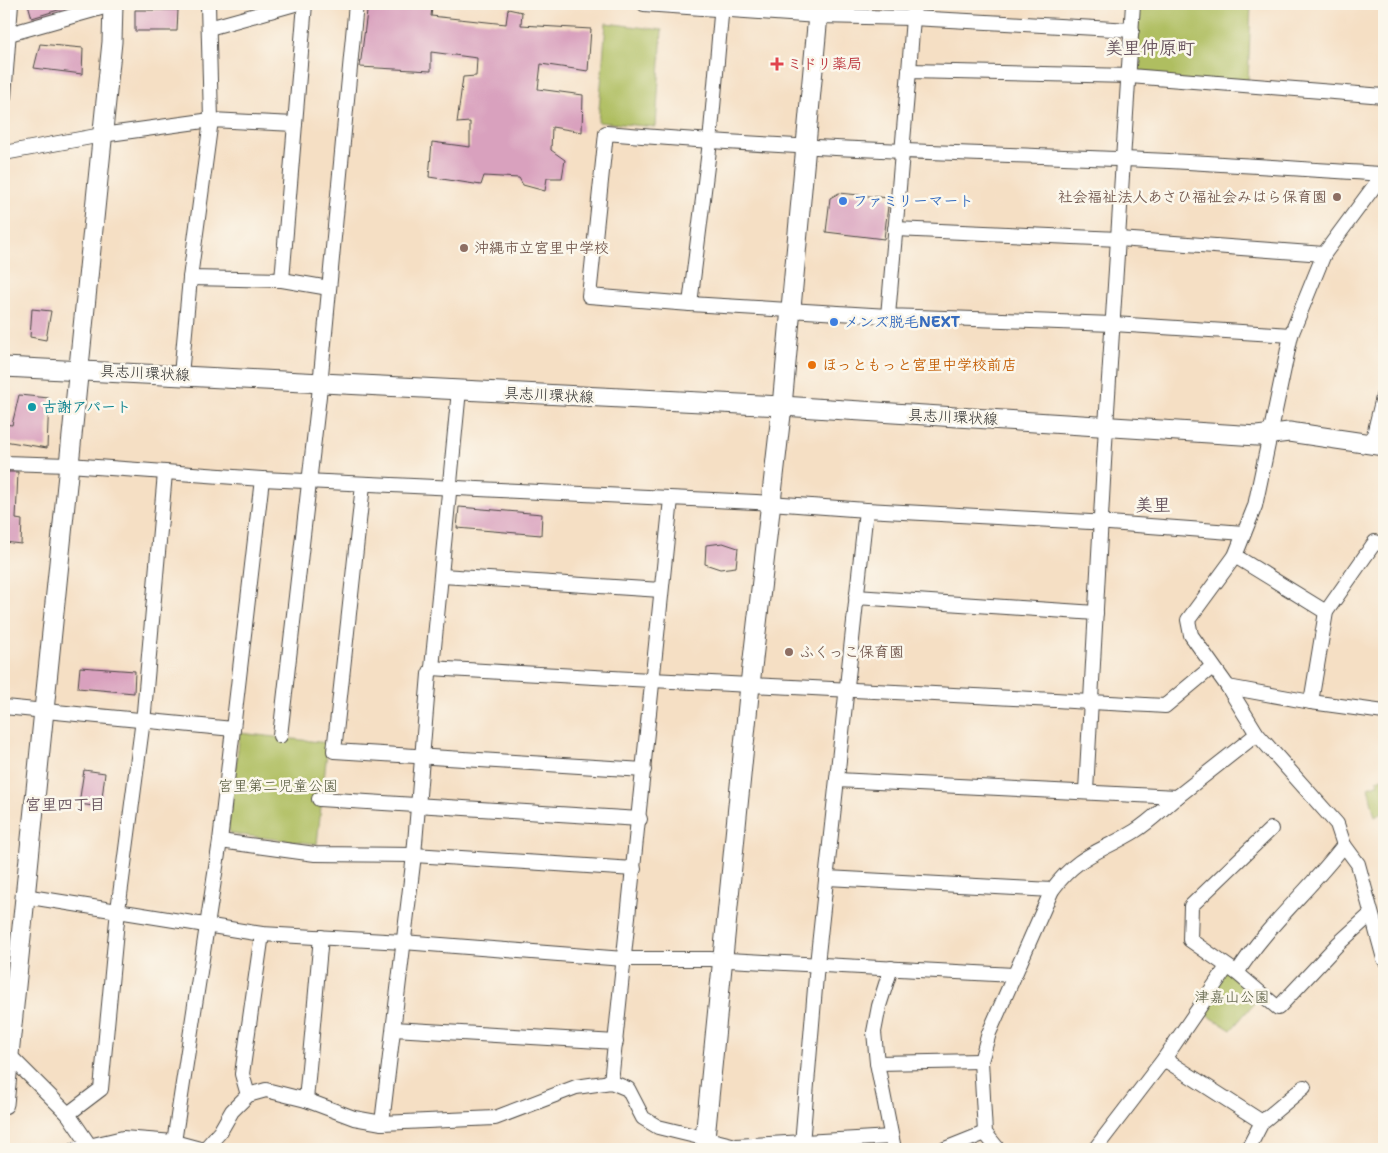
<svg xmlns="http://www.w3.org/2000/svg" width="1388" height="1153" viewBox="0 0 1388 1153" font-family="'Shantell Sans','Klee One',sans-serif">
  <rect width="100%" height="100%" fill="#fbf7ec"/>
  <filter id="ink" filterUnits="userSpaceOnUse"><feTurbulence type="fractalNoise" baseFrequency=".02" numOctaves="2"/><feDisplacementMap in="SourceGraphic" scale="10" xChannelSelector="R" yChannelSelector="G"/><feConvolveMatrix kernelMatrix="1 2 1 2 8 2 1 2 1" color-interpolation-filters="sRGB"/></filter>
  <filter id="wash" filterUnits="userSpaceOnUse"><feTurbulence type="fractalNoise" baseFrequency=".0096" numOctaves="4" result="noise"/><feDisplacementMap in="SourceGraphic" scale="20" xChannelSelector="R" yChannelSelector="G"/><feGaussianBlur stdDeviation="1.12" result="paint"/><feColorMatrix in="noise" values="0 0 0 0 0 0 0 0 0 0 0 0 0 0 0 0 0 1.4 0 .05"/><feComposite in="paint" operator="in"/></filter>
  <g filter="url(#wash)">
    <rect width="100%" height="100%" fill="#f5dfc4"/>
    <g fill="#afbe61" stroke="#6d7446">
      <path d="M1133,4H1251L1248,85L1130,76Z"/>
      <path d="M606,23L662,30L656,127L598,122Z"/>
      <path d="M240,733L328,743L317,844L231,834L228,828Z"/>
      <path d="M1384,777V816L1382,813L1375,817L1368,787L1379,783L1377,780Z"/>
      <path d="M1227,966L1262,994L1231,1030L1199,1010Z"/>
    </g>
    <g id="blocks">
      <g fill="#d9a1be">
        <path d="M28,4H71V6L32,18Z"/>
        <path d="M368,4H408L432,8L431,16L506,24L508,9L522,12L521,25L591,29L588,71L541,64L538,89L583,95L582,132L552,127L551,150L565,160L562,178H547L545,191L523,185L519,178L484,176L481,185L429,177L432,142L470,147V122L457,123L463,77L476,76L477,58L431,52V71L360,67Z"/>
        <path d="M135,10H178L177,31H135Z"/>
        <path d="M40,44L83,48L82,74L34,68Z"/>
        <path d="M839,193L889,198L884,239L826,232L830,198Z"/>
        <path d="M32,309L51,311L46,340L30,337Z"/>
        <path d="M19,395L49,398L47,448L4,441V424L12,425Z"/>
        <path d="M4,472H18L16,519L22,520L21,544L4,542Z"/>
        <path d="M459,507L542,514L541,535L457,528Z"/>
        <path d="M723,543L738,548L736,567L720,569L705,564L706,545Z"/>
        <path d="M80,667L135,671L134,693L78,688Z"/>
        <path d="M84,770L105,773L101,807L79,804Z"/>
      </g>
    </g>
  </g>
  <g filter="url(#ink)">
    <use href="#blocks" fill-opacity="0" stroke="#494642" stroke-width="1"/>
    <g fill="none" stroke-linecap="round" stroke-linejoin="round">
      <g stroke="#494642" stroke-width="16">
        <g id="street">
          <path d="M644,4L818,16L912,18L1132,30"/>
          <path d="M209,28L295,4"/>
          <path d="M9,34L115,4"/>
          <path d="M909,71L914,4"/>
          <path d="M4,97L11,4"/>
          <path d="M211,120L295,124L282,280L190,278Z"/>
          <path d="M295,124L305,4"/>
          <path d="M4,153L102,135L211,120L208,4"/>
          <path d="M1384,173L1324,254L1291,335L1255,506L1235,556L1188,620L1191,635L1228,687L1257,734L1337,824L1344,845L1358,864L1384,959"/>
          <path d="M895,229L1119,239L1324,254"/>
          <path d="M282,280L329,288"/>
          <path d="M690,304L710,142L722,4"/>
          <path d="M888,316L690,304L589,296L606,133C778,148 950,153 1122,159C1209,162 1297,169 1384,174"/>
          <path d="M1291,335L1113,324L888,316L909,71L1130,76L1384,96"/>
          <path d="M181,375L190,278"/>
          <path d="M1372,443L1384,393"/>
          <path d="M4,463L69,465L262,479L220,841L174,1142"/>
          <path d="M262,479L756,502L866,510"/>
          <path d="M363,485L334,751L644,770"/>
          <path d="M1235,556L1326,612"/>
          <path d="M442,576L661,590"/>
          <path d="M856,597L1096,613"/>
          <path d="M432,668C676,683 921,692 1165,706L1212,667"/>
          <path d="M1228,687L1311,702L1384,712"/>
          <path d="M1311,702L1326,612L1375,542L1384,545"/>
          <path d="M4,707L233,729"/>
          <path d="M280,736L319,396L356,4"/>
          <path d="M837,780L1177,797L1257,734"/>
          <path d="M1086,791L1106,426L1133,4"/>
          <path d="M319,799L640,819"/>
          <path d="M1271,829L1191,906L1190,940L1237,973L1278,1008L1338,944L1371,914"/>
          <path d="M220,841L315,854L414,855L634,869"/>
          <path d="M827,878L1052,890"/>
          <path d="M24,896L262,934L403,942L624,959H710L1014,975"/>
          <path d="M891,968L879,1006L874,1032L877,1063L894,1149"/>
          <path d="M1237,973C1266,926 1310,890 1344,845"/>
          <path d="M394,1029L616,1042"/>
          <path d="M4,1050L68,1114L92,1149"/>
          <path d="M1164,1059L1262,1122"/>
          <path d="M877,1063L981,1061"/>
          <path d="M611,1082L671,499"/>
          <path d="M248,1095L242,1074L262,934"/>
          <path d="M306,1100L321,937"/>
          <path d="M68,1114L101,1089L118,910L144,712L165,473"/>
          <path d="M382,1123L414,855L429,674L432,668L459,390"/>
          <path d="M802,1144L817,964L866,510L1109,523L1244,533"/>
          <path d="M76,1149L123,1138L174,1142L200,1149"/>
          <path d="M205,1149L220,1132L232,1111L248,1095L266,1090L306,1100L354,1118L382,1123L495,1118L576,1087L611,1082L628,1089L643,1118L658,1127L736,1146L891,1137"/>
          <path d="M945,1149L985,1133"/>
          <path d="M998,1149L985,1133L981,1061L989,1033L1052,890C1079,854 1099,853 1135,831C1150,822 1163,808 1177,797"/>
          <path d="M1095,1149L1164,1059L1227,967"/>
          <path d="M1248,1149L1262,1122L1304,1087"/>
        </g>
      </g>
      <g stroke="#494642" stroke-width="21">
        <g id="secondary">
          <path d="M4,367L782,406L1257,436L1289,432L1384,446"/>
          <path d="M4,1104L112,42L113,4"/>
          <path d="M705,1138L750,685L782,406L819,4"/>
        </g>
      </g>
      <use href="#street" stroke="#fff" stroke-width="14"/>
      <use href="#secondary" stroke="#fff" stroke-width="19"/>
    </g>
  </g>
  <path fill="#e0444e" stroke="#fbf7ec" stroke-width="2" d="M774.5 56.5h5v5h5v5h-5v5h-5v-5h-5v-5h5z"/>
  <g fill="#8d6e63" stroke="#fbf7ec" stroke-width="2">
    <circle cx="1337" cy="197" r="5"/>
    <circle cx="464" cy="248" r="5"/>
    <circle cx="789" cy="652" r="5"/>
  </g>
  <g fill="#3f7fe0" stroke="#fbf7ec" stroke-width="2">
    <circle cx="843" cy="201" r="5"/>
    <circle cx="834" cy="322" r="5"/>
  </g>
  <circle fill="#e8710a" stroke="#fbf7ec" stroke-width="2" cx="812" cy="365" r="5"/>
  <circle fill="#0f9aa8" stroke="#fbf7ec" stroke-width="2" cx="32" cy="407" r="5"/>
  <g text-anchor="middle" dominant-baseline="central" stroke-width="5" stroke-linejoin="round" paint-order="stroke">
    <g font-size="15" font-weight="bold" fill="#be3a42" stroke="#fbf7ec" text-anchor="start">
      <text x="787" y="64">ミドリ薬局</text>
    </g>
    <g font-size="15" font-weight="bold" fill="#785e54" stroke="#fbf7ec" text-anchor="start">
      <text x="1327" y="197" text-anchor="end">社会福祉法人あさひ福祉会みはら保育園</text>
      <text x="474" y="248">沖縄市立宮里中学校</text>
      <text x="799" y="652">ふくっこ保育園</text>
    </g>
    <g font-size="15" font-weight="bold" fill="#366cbe" stroke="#fbf7ec" text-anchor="start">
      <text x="853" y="201">ファミリーマート</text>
      <text x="844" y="322">メンズ脱毛NEXT</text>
    </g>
    <g font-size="15" font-weight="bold" fill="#c56008" stroke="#fbf7ec" text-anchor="start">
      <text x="822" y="365">ほっともっと宮里中学校前店</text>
    </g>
    <g font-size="15" fill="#2b2b2b" stroke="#fbf7ec">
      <text transform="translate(145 373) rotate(3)">具志川環状線</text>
      <text transform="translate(549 395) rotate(3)">具志川環状線</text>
      <text transform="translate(953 417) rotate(3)">具志川環状線</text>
    </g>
    <g font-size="15" font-weight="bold" fill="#0d838f" stroke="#fbf7ec" text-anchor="start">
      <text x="42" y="407">古謝アパート</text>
    </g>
    <g font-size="15" fill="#53573b" stroke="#fbf7ec">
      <text x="278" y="786">宮里第二児童公園</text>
      <text x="1232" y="997">津嘉山公園</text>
    </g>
    <g font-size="16" font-weight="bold" fill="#68545e" stroke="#fbf7ec">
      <text x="65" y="804">宮里四丁目</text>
    </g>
    <g font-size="18" font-weight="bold" fill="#68545e" stroke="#fbf7ec">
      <text x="1150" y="48">美里仲原町</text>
      <text x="1153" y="505">美里</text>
    </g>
  </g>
  <rect width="1388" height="1153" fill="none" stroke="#fbf7ec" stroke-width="20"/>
</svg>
